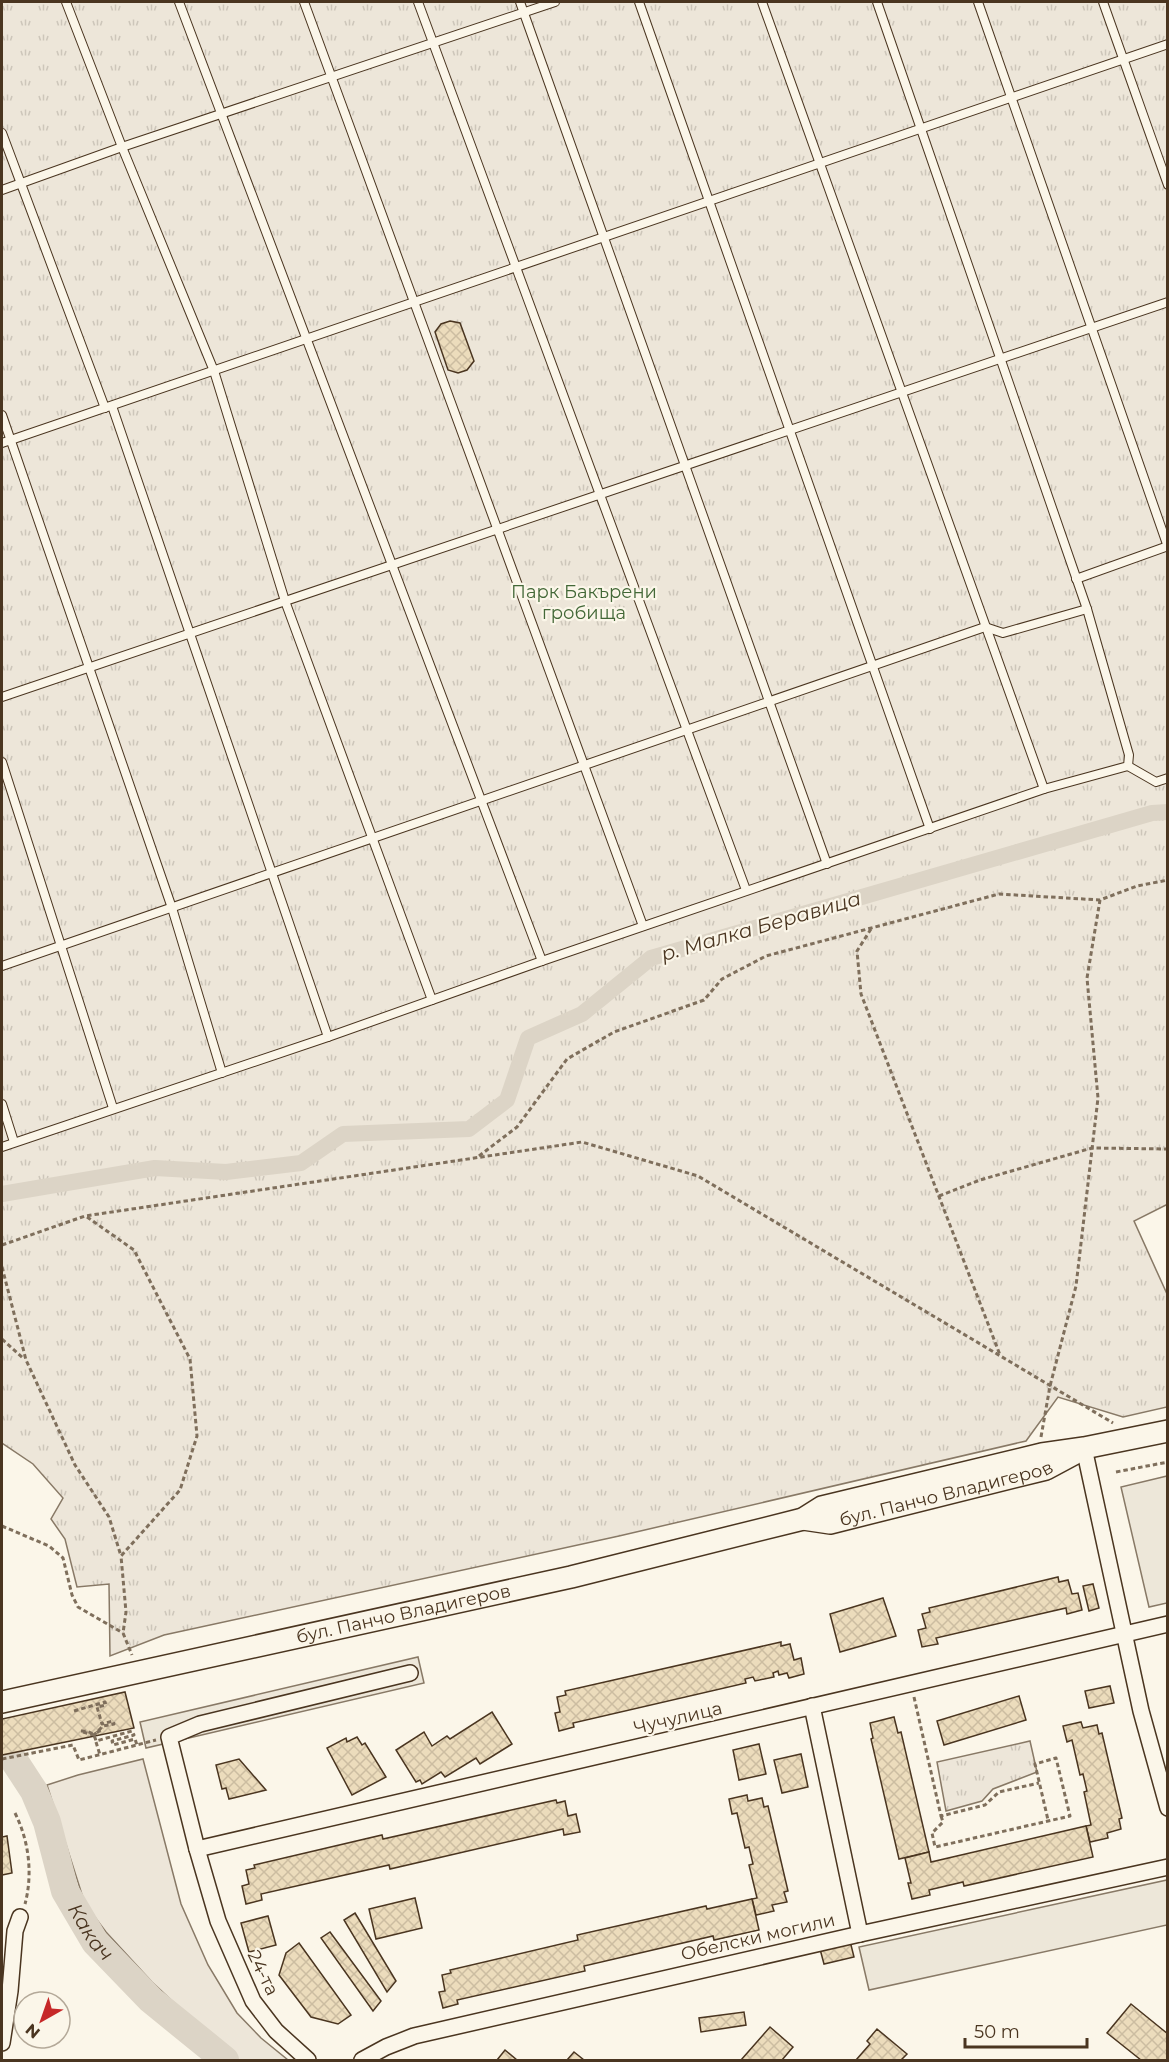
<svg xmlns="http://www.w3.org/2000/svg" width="1169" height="2062" viewBox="0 0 1169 2062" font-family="Montserrat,sans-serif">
  <defs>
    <pattern id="park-tufts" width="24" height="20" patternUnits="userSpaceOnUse" patternTransform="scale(1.5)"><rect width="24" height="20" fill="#ede6d9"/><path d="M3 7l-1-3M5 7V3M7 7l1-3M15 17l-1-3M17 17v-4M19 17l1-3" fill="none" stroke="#cdc6ba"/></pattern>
    <pattern id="building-cross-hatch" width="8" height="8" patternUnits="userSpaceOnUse" patternTransform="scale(1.5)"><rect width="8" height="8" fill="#ecdcbc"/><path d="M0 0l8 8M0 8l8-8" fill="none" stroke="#ccbda1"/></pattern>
  </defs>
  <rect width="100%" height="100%" fill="#fbf6e9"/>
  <path fill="#ede6d9" stroke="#887966" stroke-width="1.5" d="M143,1759L181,1904L208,1965L237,2013L261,2038L288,2060H235L152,1982L106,1932L85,1904L47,1785L78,1775Z"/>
  <g fill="url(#park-tufts)" stroke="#887966" stroke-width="1.5">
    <path d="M2,2H1167L1168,1204L1134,1221L1167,1294V1407L1123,1417L1058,1397L1026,1441L619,1536L164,1635L110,1656L109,1584L77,1587L65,1539L51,1519L63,1498L33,1464L2,1443Z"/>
    <path d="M1030,1741L1037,1772L993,1789L982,1801L946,1811L937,1762Z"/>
  </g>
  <g fill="#ede7d9" stroke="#887966" stroke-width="1.5">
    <path d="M1167,1476V1603L1149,1607L1121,1487Z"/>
    <path d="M418,1657L424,1683L146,1748L140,1722Z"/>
    <path d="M1167,1880V1925L869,1990L859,1947Z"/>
  </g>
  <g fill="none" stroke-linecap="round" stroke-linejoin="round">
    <path stroke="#dcd4c6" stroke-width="16" d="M2,1194L155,1168L226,1172L301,1163L343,1134L469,1129L507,1100L528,1038L582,1014L651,958L1152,813L1168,812"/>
    <path stroke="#dcd4c6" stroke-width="28" id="s1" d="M15,1762L34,1791L47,1822L65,1891L95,1942L151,2000L225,2060"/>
  </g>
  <g fill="url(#building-cross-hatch)" stroke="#4a3520" stroke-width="1.5">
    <path d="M450,321L460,323L474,361L467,370L458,373L448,370L435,332L441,324Z"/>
    <path d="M1058,1577L1059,1582L1068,1580L1072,1594L1078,1593L1082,1610L1067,1614L1066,1608L936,1638L938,1644L922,1647L918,1630L926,1628L922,1614L930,1612L929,1608Z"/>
    <path d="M1093,1584L1099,1608L1089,1611L1083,1586Z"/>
    <path d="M883,1598L896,1636L840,1652L830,1614Z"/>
    <path d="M781,1642V1646L790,1644L794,1660L801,1658L804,1674L789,1678L787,1673L779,1675L778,1671L773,1673L774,1677L755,1681L753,1677L745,1679L746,1683L573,1723L574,1727L559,1731L555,1713L560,1712L557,1697L566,1695L565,1691Z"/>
    <path d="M1110,1686L1114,1703L1089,1708L1085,1691Z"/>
    <path d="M125,1692L134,1728L2,1755V1719Z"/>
    <path d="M1019,1696L1026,1720L944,1745L937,1721Z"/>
    <path d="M492,1712L512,1744L480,1764L476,1758L445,1777L441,1772L422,1784L420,1780L416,1782L396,1750L424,1732L432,1746L447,1736L450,1739Z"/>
    <path d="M894,1717L898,1733L901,1732L929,1852L899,1859L871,1739L873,1738L870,1723Z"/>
    <path d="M1081,1722L1083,1728L1097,1725L1099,1734L1102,1733L1122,1818L1119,1819L1121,1829L1107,1833L1108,1838L1090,1842L1086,1826L1091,1825L1084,1792L1087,1791L1083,1774L1080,1775L1072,1740L1067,1742L1063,1726Z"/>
    <path d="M357,1737L362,1745L365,1743L386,1777L352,1795L327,1748L346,1738L347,1742Z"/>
    <path d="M759,1744L766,1774L739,1780L733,1750Z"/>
    <path d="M801,1754L808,1787L782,1793L774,1760Z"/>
    <path d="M239,1759L266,1790L229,1799L226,1788L222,1789L216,1765Z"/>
    <path d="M747,1795L748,1801L762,1798L764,1807L768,1806L788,1891L784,1892L787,1902L772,1905L774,1911L756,1915L752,1899L757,1898L749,1865L753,1864L749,1847L745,1848L737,1813L732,1814L729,1799Z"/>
    <path d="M556,1800L557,1803L565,1801L568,1816L576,1814L580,1832L564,1835L563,1829L390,1869L389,1865L261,1894L262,1900L246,1904L242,1886L249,1884L246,1870L255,1868L254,1865L382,1835L383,1839Z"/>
    <path d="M1086,1826L1093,1857L964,1886L963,1882L933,1889L929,1890L930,1895L912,1899L908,1883H911L905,1858L929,1852L931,1862Z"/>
    <path d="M7,1836L12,1873L2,1875V1837Z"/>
    <path d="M415,1898L422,1928L376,1939L369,1909Z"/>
    <path d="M752,1899L759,1930L714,1940L713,1936L584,1966L585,1971L457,2000L458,2004L443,2008L439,1992L445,1991L442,1975L451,1973L450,1970L578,1940L577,1935L706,1906L707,1909Z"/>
    <path d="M355,1913L396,1981L387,1992L344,1920Z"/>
    <path d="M268,1916L276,1945L249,1952L241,1923Z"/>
    <path d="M330,1932L381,2001L373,2011L321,1938Z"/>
    <path d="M850,1941L854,1957L824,1964L820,1949Z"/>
    <path d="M299,1943L351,2015L338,2024L311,2017L279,1975L286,1953Z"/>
    <path d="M1131,2004L1168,2034V2060H1141L1107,2033Z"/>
    <path d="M744,2012L746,2025L701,2032L699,2018Z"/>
    <path d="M770,2027L793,2047L782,2060H741Z"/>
    <path d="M877,2029L907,2054L901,2060H856L870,2044L867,2041Z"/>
    <path d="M505,2050L517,2060H497Z"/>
    <path d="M574,2052L584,2060H567Z"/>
  </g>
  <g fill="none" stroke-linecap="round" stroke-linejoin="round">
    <g stroke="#4a3520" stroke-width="10">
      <g id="lane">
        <path d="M66,2L122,147L214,371L285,601L432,1000"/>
        <path d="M179,2L542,961"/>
        <path d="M304,2L643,926"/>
        <path d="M418,2L746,890"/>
        <path d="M520,2L827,864"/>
        <path d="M639,2L930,829"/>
        <path d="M762,2L1044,789"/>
        <path d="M978,2L1168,547"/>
        <path d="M1103,2L1168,185"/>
        <path d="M2,133L105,408"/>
        <path d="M2,190L122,147L555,2"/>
        <path d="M112,406L328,1037"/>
        <path d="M2,415L172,908L222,1073"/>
        <path d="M2,443L1168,44"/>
        <path d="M1076,579L1168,546"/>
        <path d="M2,697L1168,302"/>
        <path d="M2,762L113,1108"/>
        <path d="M1128,766L1156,782L1168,778"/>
        <path d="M2,966L985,627L1003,633L1087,609"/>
        <path d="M2,1104L14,1142"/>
        <path d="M2,1147L328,1037L542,961L1044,789L1128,766L1129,755L1087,609L877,2"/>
      </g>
    </g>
    <g stroke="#4a3520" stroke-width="18">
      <g id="street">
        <path d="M1084,1448L1141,1711L1168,1808"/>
        <path d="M812,1706L860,1934"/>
        <path d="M197,1849L1168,1624"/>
        <path d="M2,2043L10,1991L15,1931L20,1917"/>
        <path d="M308,2060L276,2031L253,2001L218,1921L197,1849L169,1737L200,1724L410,1673"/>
        <path d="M362,2060L386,2047L414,2036L860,1934L1168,1867"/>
      </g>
    </g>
    <g stroke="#4a3520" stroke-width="24">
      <g id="secondary">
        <path id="s2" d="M803,1519L830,1523L1046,1469L1074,1454"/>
        <path id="s3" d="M2,1702L571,1577L803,1519L822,1507L1042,1454L1084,1448L1168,1431"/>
      </g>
    </g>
    <g stroke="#7f6f5c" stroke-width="3" stroke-dasharray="4.5 3" stroke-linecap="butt">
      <path d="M871,929L857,951L861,994L1000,1355"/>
      <path d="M479,1156L517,1127L567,1059L614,1032L704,1000L722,979L766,956L999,894L1100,900L1137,886L1168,880"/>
      <path d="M939,1196L980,1180L1092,1148L1168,1149"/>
      <path d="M87,1217L134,1250L190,1359L197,1436L180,1490L121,1556L126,1612L123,1633L132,1655"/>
      <path d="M2,1245L85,1216L582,1142L698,1176L1113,1423"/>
      <path d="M2,1267L26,1360L75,1465L109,1517L121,1556"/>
      <path d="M2,1339L24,1359"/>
      <path d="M1041,1437L1050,1386L1076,1286L1098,1098L1087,978L1100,900"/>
      <path d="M1116,1472L1168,1462"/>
      <path d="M2,1526L49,1546L63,1558L72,1595L78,1607L123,1633"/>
      <path d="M914,1697L941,1816L985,1805L999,1792L1039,1783"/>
      <path d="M74,1711L105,1702L106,1705L97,1707L102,1724L113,1721L114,1724L103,1726L94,1735"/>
      <path d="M81,1731C90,1731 94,1733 96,1741L132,1731L134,1735L112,1741L113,1745L135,1739L137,1745"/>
      <path d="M83,1732L94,1735L103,1728"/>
      <path d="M96,1742L100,1755"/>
      <path d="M2,1759L73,1745L79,1760L156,1740"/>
      <path d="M15,1813C29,1841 33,1874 25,1904"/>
      <path d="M941,1816L943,1822L932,1833L935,1847L1070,1816L1056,1758L1035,1764L1048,1820"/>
    </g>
    <use href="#lane" stroke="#fbf6e9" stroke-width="8"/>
    <use href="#street" stroke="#fbf6e9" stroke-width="15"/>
    <use href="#secondary" stroke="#fbf6e9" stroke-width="21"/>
  </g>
  <g text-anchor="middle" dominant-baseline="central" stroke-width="4.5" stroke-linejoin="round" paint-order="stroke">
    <g font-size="18" fill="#436837" stroke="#fbf6e9">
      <text x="584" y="592">Парк Бакърени<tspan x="584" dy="21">гробища</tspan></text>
    </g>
    <g font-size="18" fill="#4a3520" stroke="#fbf6e9">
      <text stroke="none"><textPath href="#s2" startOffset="147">бул. Панчо Владигеров</textPath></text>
      <text stroke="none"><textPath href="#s3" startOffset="411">бул. Панчо Владигеров</textPath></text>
      <text transform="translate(678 1718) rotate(-13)">Чучулица</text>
      <text transform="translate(758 1937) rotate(-13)">Обелски могили</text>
      <text transform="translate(263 1973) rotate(64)">24-та</text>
    </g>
    <g font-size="20" font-style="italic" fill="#4a3520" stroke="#fbf6e9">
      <text transform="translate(761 926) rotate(-16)">р. Малка Беравица</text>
      <text stroke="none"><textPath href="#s1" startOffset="188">Какач</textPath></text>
    </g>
  </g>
  <rect width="1169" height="2062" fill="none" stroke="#4a3520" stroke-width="6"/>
  <g transform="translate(42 2020) rotate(220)"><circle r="28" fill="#fbf6e9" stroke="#b4a999" stroke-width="1.5"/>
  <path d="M0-4.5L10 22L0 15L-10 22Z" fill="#c62828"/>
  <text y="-9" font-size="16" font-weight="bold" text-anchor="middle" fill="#4a3520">N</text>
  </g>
  <path d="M965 2038v9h122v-9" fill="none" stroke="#4a3520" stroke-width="3"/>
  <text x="974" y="2038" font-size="18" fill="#4a3520" stroke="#fbf6e9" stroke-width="4.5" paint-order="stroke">50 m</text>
</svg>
